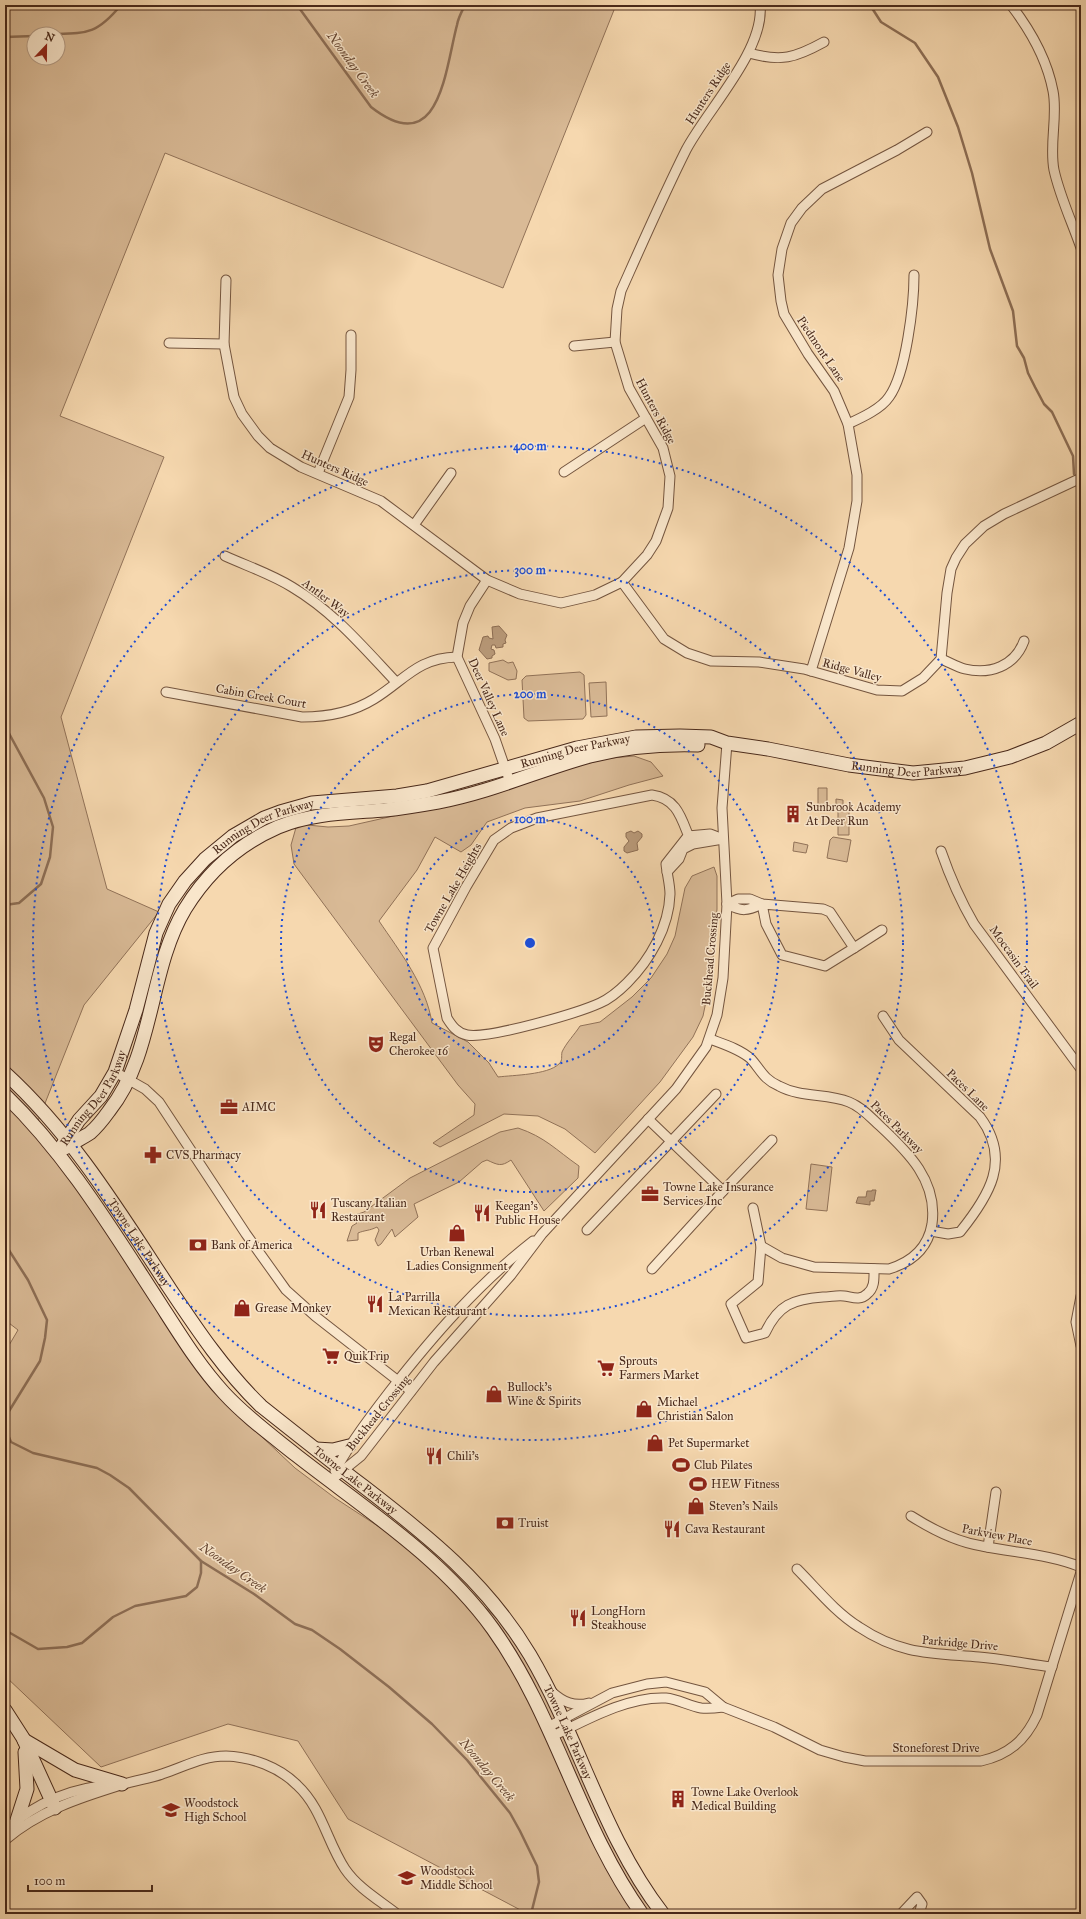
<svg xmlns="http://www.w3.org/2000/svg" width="1086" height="1919" viewBox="0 0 1086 1919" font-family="'IM FELL Great Primer',serif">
  <rect width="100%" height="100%" fill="#f6d8af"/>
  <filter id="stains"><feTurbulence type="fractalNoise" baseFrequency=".005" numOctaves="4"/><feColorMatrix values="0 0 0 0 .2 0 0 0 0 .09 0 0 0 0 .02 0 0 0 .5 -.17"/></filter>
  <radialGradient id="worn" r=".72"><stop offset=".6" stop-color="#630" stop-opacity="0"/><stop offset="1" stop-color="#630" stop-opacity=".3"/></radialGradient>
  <g fill="#d9ba96" stroke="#917258" fill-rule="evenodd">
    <path d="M5,5H616L503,288L165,153L60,416L164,457L61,717L107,889L159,912L84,1005L36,1126L173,1321L211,1389L295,1468L335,1498L448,1572L504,1625L563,1714L624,1841L665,1914H528L348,1819L298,1741L228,1724L101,1767L5,1676V1352L18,1330L5,1320ZM34,34H58V58H34Z"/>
    <path d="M503,660L508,663L513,662L517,671L516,679L508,680L489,671V663Z"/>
    <path d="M580,672L584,675L586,715L583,719L528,721L524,718L522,680L526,676Z"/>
    <path d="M606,682L607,716L591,717L589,683Z"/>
    <path d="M634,756L651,762L663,776L629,785L580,801L525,808L487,822L471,845L461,852L435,837L417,870L379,921C400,952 426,985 432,1023L468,1042L489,1063L498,1077C514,1075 547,1075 559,1064C563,1060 561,1057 562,1052C566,1043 575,1034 580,1026L600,1022L632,997L651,978L667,954L675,936L685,888L692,876L714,867L717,876V909L712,972L703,1016L693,1037L660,1082L595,1153L565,1129L538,1116L504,1114L440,1147L433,1143L474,1115L475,1104L458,1085L294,864L291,845L297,824L328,827L349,826L420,810L579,761Z"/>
    <path d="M818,788H827V806L818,805Z"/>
    <path d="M836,799L843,800V806H849V835H838V807H836Z"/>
    <path d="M833,837L851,840L847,862L827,858L830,840Z"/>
    <path d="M794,842L808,845L806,853L793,851Z"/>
    <path d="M518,1128C545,1137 556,1150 579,1166L578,1178L544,1211L511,1160C501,1167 498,1165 487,1160L482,1162L459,1182L414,1204L418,1217L395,1237L392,1229L381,1244L378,1246L375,1240L379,1230L377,1227C369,1231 365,1230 358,1233V1240L347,1241L352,1226L357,1223L352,1218L355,1215L364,1212L410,1178L500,1132Z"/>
    <path d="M811,1164L832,1167L827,1211L806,1209Z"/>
  </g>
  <g fill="#bb9c7c" stroke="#8d6e55">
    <path d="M499,626L507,635L505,640L506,643L503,644V647L496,648L495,645H492L491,649L494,650L495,654L492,656V658L487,659L479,650L483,637L488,636L489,638L493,639L492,627Z"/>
    <path d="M631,831L634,833L638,831L642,834V837L637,843L638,850L627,853L624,851V847L629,841L626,837V833Z"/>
    <path d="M872,1190H876L874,1201H870V1205L856,1203L858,1197H866L867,1191H872Z"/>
  </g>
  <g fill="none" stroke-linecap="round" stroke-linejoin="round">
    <g stroke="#8d6e55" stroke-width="2.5">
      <path d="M297,5L371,107C440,161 445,70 457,25C458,18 462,11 465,5"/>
      <path d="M870,5L881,22L915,43L938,77L958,127L972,173L990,249L1013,311L1017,346L1024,358L1028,373L1035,387L1044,404L1052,412L1073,456L1074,474"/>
      <path d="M53,34C88,33 97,34 121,5"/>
      <path d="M5,37L34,36"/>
      <path d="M5,726L44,798L53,827L50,857L41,884L19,903L5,905"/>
      <path d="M5,1244L28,1280L47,1320L45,1338L40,1361L6,1416L5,1428L11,1442L33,1453L97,1468L110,1475L129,1488L201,1561L254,1594L295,1624L312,1630L340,1649L389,1687L432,1724L467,1760L510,1813L520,1831L537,1866L539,1882L531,1914"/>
      <path d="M5,1630L38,1649L67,1647L82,1643L113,1617L135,1606L186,1596L197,1587L201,1573V1561"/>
    </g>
    <g stroke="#74553f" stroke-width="11">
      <g id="street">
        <path d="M1011,5C1031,31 1047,59 1053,91C1058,115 1049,145 1054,170C1060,197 1072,222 1081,248"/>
        <path d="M749,53C781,62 795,58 824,42"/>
        <path d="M226,280L224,344L234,397L242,414L258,436L270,448L301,467L381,501L487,580L520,594L561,603L595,595L622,582L647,555L656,541L668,508L670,476L663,448L629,388L615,342L617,309L621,291C642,244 663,196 686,150C707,110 765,50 760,5"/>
        <path d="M169,343L224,344"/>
        <path d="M574,346L615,342"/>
        <path d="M848,424C861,418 881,409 889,397C906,374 914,304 914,275"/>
        <path d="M564,472L646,418"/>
        <path d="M318,473L349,397L351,370V335"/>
        <path d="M414,525L451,473"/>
        <path d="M225,556C247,566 271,574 292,587C334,612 363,647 396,682"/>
        <path d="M487,580L470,606L463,623L457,657L495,739L510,782"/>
        <path d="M622,582L664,639L687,653L711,661L759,662L804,669L877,690L902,691L923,678L941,659L947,593L951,569L956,558L965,544L984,526L1004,514L1081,478"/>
        <path d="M941,659C949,662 957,667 965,669C990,675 1015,666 1024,641"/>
        <path d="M811,671L849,548L857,501V475L848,424L834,391L808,354L784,314L781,301L778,275L782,249L791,223L802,208L822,189L897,150L927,132"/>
        <path d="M166,692L302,717C327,717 353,712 374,699C405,680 417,658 457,657"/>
        <path d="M692,844C682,823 680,799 652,795L537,818L511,828L494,840L466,887L433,948L447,1018C452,1026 457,1033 467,1035C489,1039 578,1013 600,1003C609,999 620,990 627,983C650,960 669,927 670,894C670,885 667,874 666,864L688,836L710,834L723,839"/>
        <path d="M941,851C950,877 960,900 974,924L1081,1069"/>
        <path d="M667,872L679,859L683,849L693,844L723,839"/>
        <path d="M727,904L738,899H750L762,904L823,909L830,912L854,948L825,966L782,955L766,924L762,904"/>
        <path d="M727,904C742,912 747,911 762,904"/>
        <path d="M854,948L882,930"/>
        <path d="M883,1016L899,1040L980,1117C1012,1160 989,1196 960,1232L948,1234L931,1231"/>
        <path d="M710,1039C723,1044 740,1049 751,1059C761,1070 763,1079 779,1086C801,1098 827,1093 849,1102C862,1107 871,1118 880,1126C908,1152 938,1181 932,1224C928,1248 912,1262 889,1269L814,1267L782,1258L761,1246"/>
        <path d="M115,1072L145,1089L159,1102L246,1234L286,1290L315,1316L411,1391"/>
        <path d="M648,1119L723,1191L772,1140"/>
        <path d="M753,1208L761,1246L758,1282L731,1304L746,1338L765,1333C778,1305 793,1299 823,1297C830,1297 837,1295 844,1296C852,1297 860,1301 867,1294C875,1288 874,1278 874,1269"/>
        <path d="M587,1230L716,1094"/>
        <path d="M652,1269L723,1191"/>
        <path d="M1081,1296L1076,1322L1081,1346"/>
        <path d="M335,1471C351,1442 370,1417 390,1391C433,1336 478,1284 533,1241"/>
        <path d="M330,1481L361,1456L434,1362L511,1275L542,1234L676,1089L706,1047L717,1015L723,978L727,904L722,808L727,743"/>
        <path d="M911,1516C933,1530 956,1542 982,1546C1015,1553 1049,1554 1081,1567"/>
        <path d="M988,1547L996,1492"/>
        <path d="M797,1569C817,1589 835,1612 859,1627C901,1655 932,1653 979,1657C1003,1659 1028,1664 1052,1667"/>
        <path d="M552,1692C563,1702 574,1707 589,1703"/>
        <path d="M548,1727L612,1693L647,1684L666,1682L705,1692L723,1707L774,1727L820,1750L844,1757L865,1761H981C1008,1755 1025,1741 1037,1715L1081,1572"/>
        <path d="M553,1736C586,1720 628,1696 666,1698C678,1699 689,1706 701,1708C708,1709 716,1708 723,1707"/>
        <path d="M5,1830C36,1803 71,1787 113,1785"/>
        <path d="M5,1840C39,1811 79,1798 121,1785C135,1780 149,1779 162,1774C184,1767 202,1756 226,1756C252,1757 279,1767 297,1785C322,1808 327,1842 345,1869C358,1888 379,1900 397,1914"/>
        <path d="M901,1914L917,1897L922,1904L919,1914"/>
      </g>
    </g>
    <g stroke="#49291a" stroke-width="15">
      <g id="secondary">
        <path id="s1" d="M5,1073C73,1135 120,1213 170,1289C198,1331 225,1371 261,1406C295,1433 329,1460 363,1486C428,1536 487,1583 530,1655C579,1738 603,1837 663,1914"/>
        <path d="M5,1095C68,1156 112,1230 159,1302C179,1333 199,1366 224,1393C245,1416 271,1435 296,1455C365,1509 441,1557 493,1629C556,1717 579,1826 642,1914"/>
        <path d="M65,1148C73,1143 82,1138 90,1133C97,1127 104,1118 109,1111C155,1053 148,971 185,909C207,873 239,844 278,827C312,813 348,813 385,810C403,808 421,805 438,802C491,792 539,770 590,756C625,747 663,744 698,745"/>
        <path id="s2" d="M58,1152L79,1120L101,1096L115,1072L136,1010L156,933L169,904L185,881L205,859L233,836L264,818L280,812L312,803L397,796L427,791L577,748L636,737L680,736L711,737L727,743L768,749L849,765L913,773L965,768L1010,757L1046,743L1081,723"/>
        <path d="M316,1449L333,1450L349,1446"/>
        <path d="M5,1710L23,1738L55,1808"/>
        <path d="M24,1740L75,1770L122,1784"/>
        <path d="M17,1820L27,1789L25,1752"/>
      </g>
    </g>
    <use href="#street" stroke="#f9e6cb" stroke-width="9"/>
    <use href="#secondary" stroke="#f9e6cb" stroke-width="13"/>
  </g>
  <g fill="none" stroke="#1d4ed8" stroke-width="2" stroke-dasharray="2 4">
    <circle cx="530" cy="943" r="124"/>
    <circle cx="530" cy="943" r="249"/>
    <circle cx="530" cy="943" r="373"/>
    <circle cx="530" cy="943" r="497"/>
  </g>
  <defs>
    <g id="building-bare" transform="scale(1.38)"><path d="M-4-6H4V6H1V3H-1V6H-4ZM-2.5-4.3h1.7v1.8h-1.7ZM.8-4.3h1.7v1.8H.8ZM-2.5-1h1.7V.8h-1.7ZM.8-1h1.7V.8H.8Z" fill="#8f2418" stroke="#f9e6cb" stroke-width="2.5" paint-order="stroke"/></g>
    <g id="theatre-bare" transform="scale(1.38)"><path d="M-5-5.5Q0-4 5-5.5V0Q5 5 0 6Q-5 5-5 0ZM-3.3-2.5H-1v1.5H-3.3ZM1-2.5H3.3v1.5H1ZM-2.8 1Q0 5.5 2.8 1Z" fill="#8f2418" stroke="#f9e6cb" stroke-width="2.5" paint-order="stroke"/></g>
    <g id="office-bare" transform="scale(1.38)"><path d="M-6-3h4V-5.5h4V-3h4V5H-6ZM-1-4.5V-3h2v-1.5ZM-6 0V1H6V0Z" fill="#8f2418" stroke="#f9e6cb" stroke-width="2.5" paint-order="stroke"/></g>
    <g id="pharmacy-bare" transform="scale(1.38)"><path d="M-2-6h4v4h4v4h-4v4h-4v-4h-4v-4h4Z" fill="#8f2418" stroke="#f9e6cb" stroke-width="2.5" paint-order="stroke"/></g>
    <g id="restaurant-bare" transform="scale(1.38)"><path d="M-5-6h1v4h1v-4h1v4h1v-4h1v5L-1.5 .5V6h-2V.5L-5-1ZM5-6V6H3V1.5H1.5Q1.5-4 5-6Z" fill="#8f2418" stroke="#f9e6cb" stroke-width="2.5" paint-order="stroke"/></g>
    <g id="shop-bare" transform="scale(1.38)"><path d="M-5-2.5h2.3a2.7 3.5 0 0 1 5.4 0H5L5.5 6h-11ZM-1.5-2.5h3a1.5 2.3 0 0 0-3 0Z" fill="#8f2418" stroke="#f9e6cb" stroke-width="2.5" paint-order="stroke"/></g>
    <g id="bank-bare" transform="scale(1.38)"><path d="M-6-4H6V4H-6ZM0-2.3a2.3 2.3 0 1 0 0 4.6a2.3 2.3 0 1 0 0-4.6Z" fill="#8f2418" stroke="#f9e6cb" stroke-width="2.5" paint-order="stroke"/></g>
    <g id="supermarket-bare" transform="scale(1.38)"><path d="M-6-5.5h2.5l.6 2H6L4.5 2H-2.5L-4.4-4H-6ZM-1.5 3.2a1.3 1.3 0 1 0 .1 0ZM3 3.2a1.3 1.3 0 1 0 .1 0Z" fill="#8f2418" stroke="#f9e6cb" stroke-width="2.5" paint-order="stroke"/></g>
    <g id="stadium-bare" transform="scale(1.38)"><path d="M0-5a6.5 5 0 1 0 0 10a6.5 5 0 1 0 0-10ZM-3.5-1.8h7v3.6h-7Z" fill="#8f2418" stroke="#f9e6cb" stroke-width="2.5" paint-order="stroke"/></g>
    <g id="school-bare" transform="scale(1.38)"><path d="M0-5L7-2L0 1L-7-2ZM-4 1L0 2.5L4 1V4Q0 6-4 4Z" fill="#8f2418" stroke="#f9e6cb" stroke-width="2.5" paint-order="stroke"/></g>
  </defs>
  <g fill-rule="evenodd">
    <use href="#building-bare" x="793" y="814"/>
    <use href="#theatre-bare" x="376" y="1044"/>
    <use href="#office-bare" x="229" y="1107"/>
    <use href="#pharmacy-bare" x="153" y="1155"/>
    <use href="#office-bare" x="650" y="1194"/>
    <use href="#restaurant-bare" x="318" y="1210"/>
    <use href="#restaurant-bare" x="482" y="1213"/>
    <use href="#shop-bare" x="457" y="1233"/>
    <use href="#bank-bare" x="198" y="1245"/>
    <use href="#restaurant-bare" x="375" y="1304"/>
    <use href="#shop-bare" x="242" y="1308"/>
    <use href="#supermarket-bare" x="331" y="1356"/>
    <use href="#supermarket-bare" x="606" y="1368"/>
    <use href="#shop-bare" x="494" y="1394"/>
    <use href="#shop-bare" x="644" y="1409"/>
    <use href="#shop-bare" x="655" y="1443"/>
    <use href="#restaurant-bare" x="434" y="1456"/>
    <use href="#stadium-bare" x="681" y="1465"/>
    <use href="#stadium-bare" x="698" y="1484"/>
    <use href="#shop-bare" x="696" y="1506"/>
    <use href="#bank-bare" x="505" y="1523"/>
    <use href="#restaurant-bare" x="672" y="1529"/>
    <use href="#restaurant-bare" x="578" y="1618"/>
    <use href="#building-bare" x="678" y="1799"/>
    <use href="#school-bare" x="171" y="1810"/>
    <use href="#school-bare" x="407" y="1878"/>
  </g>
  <g text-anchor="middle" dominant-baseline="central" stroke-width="3" stroke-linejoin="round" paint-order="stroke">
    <g font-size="12" fill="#49291a" stroke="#f9e6cb">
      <text transform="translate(708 93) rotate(-57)">Hunters Ridge</text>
      <text transform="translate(821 349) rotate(56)">Piedmont Lane</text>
      <text transform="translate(656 411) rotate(62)">Hunters Ridge</text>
      <text transform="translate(335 468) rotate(24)">Hunters Ridge</text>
      <text transform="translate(326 598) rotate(37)">Antler Way</text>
      <text transform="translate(852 670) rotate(15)">Ridge Valley</text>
      <text transform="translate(261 696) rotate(10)">Cabin Creek Court</text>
      <text transform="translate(489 697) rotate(66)">Deer Valley Lane</text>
      <text stroke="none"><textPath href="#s2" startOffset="725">Running Deer Parkway</textPath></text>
      <text stroke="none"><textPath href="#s2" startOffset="1062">Running Deer Parkway</textPath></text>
      <text stroke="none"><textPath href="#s2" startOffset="401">Running Deer Parkway</textPath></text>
      <text transform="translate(453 888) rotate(-60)">Towne Lake Heights</text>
      <text transform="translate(1014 957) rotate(54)">Moccasin Trail</text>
      <text transform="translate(710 959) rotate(-85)">Buckhead Crossing</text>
      <text transform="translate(968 1090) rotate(44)">Paces Lane</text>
      <text stroke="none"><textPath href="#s2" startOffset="65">Running Deer Parkway</textPath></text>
      <text transform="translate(897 1127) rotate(45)">Paces Parkway</text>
      <text stroke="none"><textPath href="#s1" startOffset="217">Towne Lake Parkway</textPath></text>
      <text transform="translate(378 1413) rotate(-51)">Buckhead Crossing</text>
      <text stroke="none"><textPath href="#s1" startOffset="541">Towne Lake Parkway</textPath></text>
      <text transform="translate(997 1535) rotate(11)">Parkview Place</text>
      <text transform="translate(960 1643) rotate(5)">Parkridge Drive</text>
      <text stroke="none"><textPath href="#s1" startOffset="876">Towne Lake Parkway</textPath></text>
      <text x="936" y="1748">Stoneforest Drive</text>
    </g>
    <g font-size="12" fill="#49291a" stroke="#f9e6cb" text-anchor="start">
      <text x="806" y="807">Sunbrook Academy<tspan x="806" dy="14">At Deer Run</tspan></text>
      <text x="389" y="1037">Regal<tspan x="389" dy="14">Cherokee 16</tspan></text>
      <text x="242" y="1107">AIMC</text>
      <text x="166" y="1155">CVS Pharmacy</text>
      <text x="663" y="1187">Towne Lake Insurance<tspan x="663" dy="14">Services Inc</tspan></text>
      <text x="331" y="1203">Tuscany Italian<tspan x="331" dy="14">Restaurant</tspan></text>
      <text x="495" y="1206">Keegan's<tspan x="495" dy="14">Public House</tspan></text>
      <text x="211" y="1245">Bank of America</text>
      <text x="457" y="1252" text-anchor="middle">Urban Renewal<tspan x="457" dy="14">Ladies Consignment</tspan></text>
      <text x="388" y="1297">La Parrilla<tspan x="388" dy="14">Mexican Restaurant</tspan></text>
      <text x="255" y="1308">Grease Monkey</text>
      <text x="344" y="1356">QuikTrip</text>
      <text x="619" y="1361">Sprouts<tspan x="619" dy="14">Farmers Market</tspan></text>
      <text x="507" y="1387">Bullock's<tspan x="507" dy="14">Wine &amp; Spirits</tspan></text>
      <text x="657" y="1402">Michael<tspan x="657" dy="14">Christian Salon</tspan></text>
      <text x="668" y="1443">Pet Supermarket</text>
      <text x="447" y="1456">Chili's</text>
      <text x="694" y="1465">Club Pilates</text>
      <text x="711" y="1484">HEW Fitness</text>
      <text x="709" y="1506">Steven's Nails</text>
      <text x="518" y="1523">Truist</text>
      <text x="685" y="1529">Cava Restaurant</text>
      <text x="591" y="1611">LongHorn<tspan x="591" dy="14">Steakhouse</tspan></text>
      <text x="691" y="1792">Towne Lake Overlook<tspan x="691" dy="14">Medical Building</tspan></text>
      <text x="184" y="1803">Woodstock<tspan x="184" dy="14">High School</tspan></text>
      <text x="420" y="1871">Woodstock<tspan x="420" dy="14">Middle School</tspan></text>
    </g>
    <g font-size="13" font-style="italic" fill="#664632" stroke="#f9e6cb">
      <text transform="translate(353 65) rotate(54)">Noonday Creek</text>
      <text transform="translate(233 1568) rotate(35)">Noonday Creek</text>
      <text transform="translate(487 1770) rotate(50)">Noonday Creek</text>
    </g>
  </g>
  <circle cx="530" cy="943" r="6" fill="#1d4ed8" stroke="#f9e6cb" stroke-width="2"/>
  <g font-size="12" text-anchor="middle" font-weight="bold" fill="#1d4ed8" stroke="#f9e6cb" stroke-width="3" stroke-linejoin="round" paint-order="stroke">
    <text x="530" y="450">400 m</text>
    <text x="530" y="574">300 m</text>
    <text x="530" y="698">200 m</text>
    <text x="530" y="823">100 m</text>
  </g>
  <rect width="1086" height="1919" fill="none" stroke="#f6d8af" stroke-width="20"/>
  <rect x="6" y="6" width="1074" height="1907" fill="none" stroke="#49291a" stroke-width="2"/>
  <rect x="10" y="10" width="1066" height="1899" fill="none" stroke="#49291a"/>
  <g transform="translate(46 46) rotate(22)"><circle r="19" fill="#f9e6cb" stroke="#b39a84"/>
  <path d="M0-3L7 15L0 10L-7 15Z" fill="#8f2418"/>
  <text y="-6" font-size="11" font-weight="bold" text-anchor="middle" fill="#49291a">N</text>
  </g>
  <path d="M28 1885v6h124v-6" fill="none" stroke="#49291a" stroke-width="2"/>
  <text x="34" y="1885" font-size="12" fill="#49291a" stroke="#f9e6cb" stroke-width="3" paint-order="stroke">100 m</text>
  <rect width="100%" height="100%" filter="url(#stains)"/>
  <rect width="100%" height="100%" fill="url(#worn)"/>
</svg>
